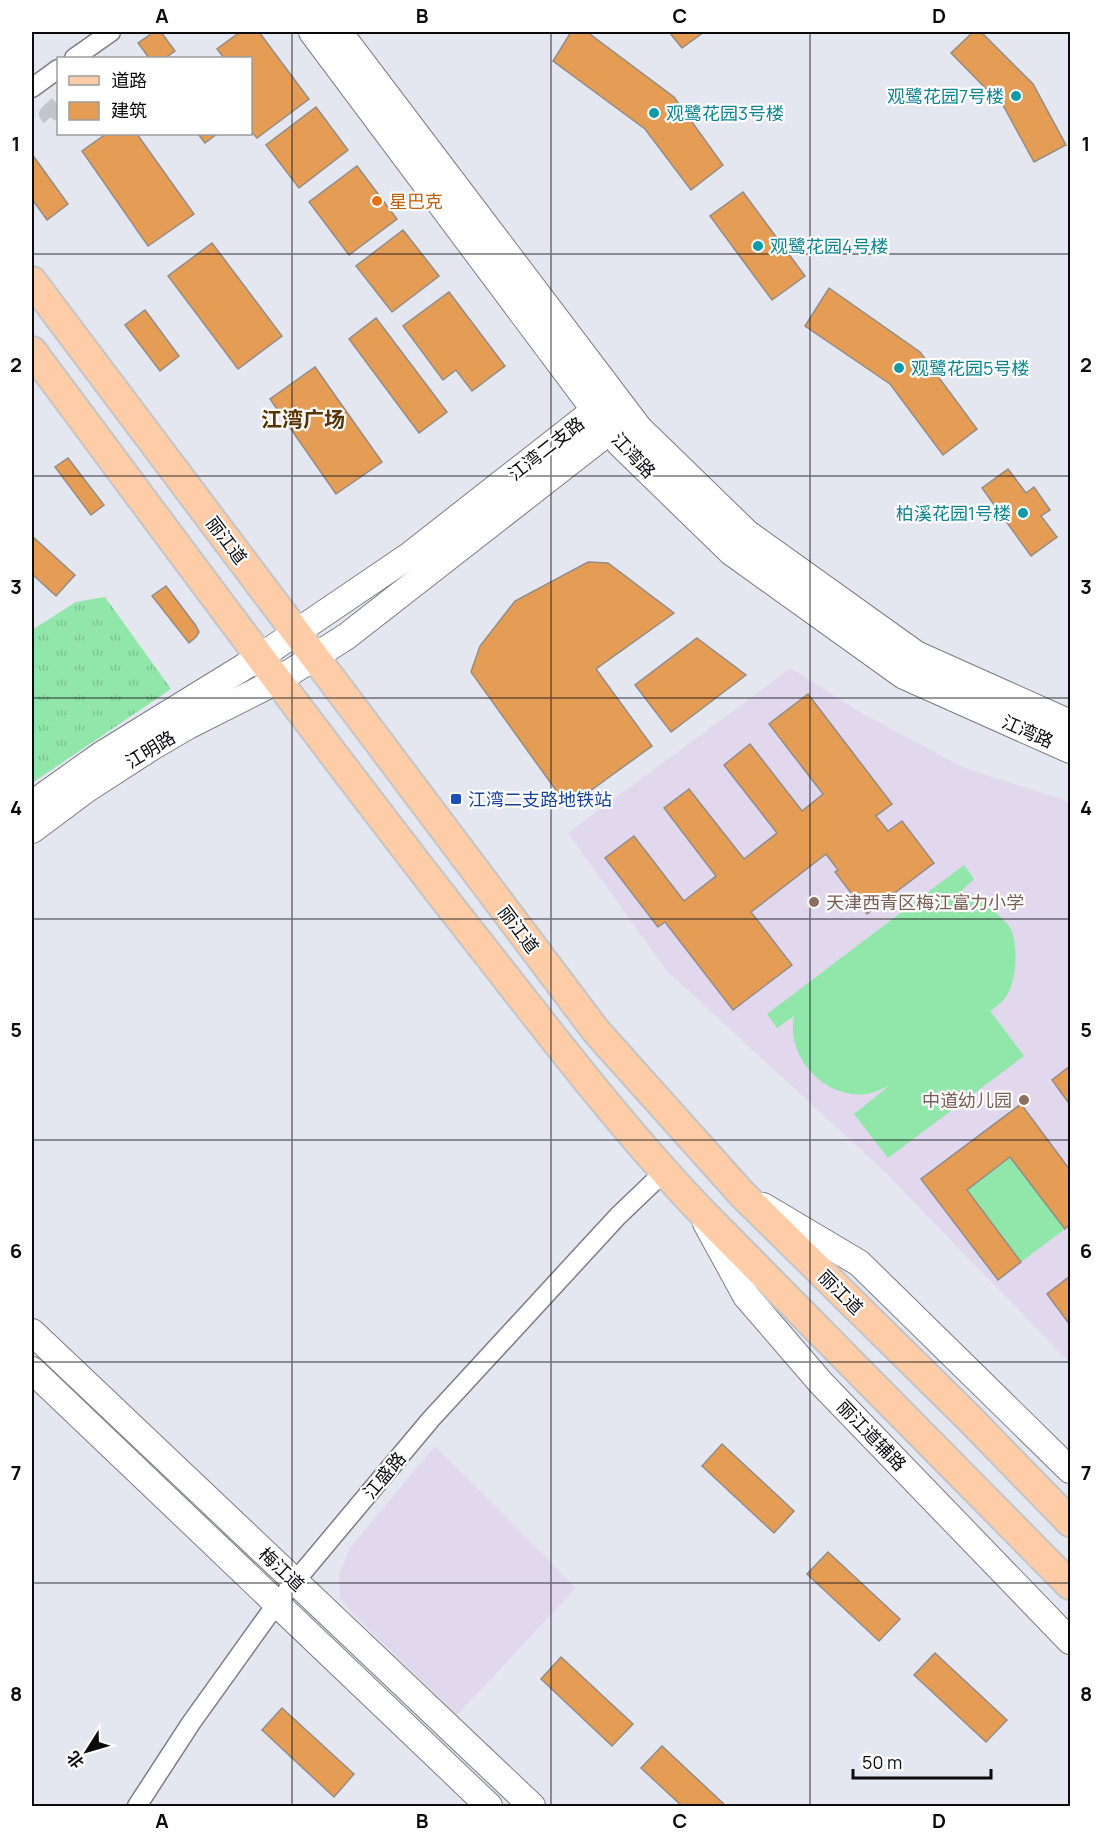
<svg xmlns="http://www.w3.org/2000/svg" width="1102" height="1838" viewBox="0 0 1102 1838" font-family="Manrope,'Noto Sans SC',sans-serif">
  <defs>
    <pattern id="grass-tufts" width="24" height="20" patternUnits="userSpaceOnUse" patternTransform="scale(1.5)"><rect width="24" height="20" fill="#91e6aa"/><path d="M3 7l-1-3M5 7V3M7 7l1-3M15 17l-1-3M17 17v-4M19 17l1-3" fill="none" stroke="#7cc491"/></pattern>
  </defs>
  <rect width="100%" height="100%" fill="#e4e6f0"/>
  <g fill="#e1d8ee">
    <path d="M791,668L858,711L962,767L1070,802V1363L884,1171L667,971L568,833Z"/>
    <path d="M435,1446L576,1588L457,1715L350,1611L340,1597L339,1574L350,1548Z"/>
  </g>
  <path fill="url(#grass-tufts)" d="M105,597L171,689L32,783V630L76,602Z"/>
  <g fill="#91e6aa">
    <path d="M964,865L974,879L959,893C974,895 985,902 996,912C1000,917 1005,921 1009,926C1019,941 1017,980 1007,995C1003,1002 997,1006 990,1011L1024,1056L888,1158L854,1114L889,1086C882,1088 874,1093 867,1094C824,1099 786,1057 794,1016L777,1028L767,1014Z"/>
    <path d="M1010,1157L1065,1229L1021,1262L967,1190Z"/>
  </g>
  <g fill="#e59c55" stroke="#948c85" stroke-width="1.5">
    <path d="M154,32H161L175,51L165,58H149L138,43Z"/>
    <path d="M240,32H259L309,99L257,138L250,130V58H224L217,49Z"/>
    <path d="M571,32H587L674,97L723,165L691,190L645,129L553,61Z"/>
    <path d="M669,32H704L682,48Z"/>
    <path d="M973,32H981L1033,84L1066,145L1034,162L1004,107L951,53Z"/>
    <path d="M316,107L348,150L299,188L266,145Z"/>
    <path d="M106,134H137L194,214L148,246L82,151Z"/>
    <path d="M198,134H217L205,143Z"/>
    <path d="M34,157L68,204L47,220L32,199V159Z"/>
    <path d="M357,166L397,219L349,255L309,202Z"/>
    <path d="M743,192L805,276L772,300L710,216Z"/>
    <path d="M403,230L439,276L392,312L356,266Z"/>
    <path d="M212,243L282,336L238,369L168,276Z"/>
    <path d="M829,288L920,352L977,429L943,455L890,384L805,326Z"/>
    <path d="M449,292L505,366L472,391L456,370L443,380L403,326Z"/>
    <path d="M145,310L179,356L160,371L125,325Z"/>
    <path d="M376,318L447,412L419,433L349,339Z"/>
    <path d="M315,367L382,462L336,494L270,399Z"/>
    <path d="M68,458L104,505L91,515L55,467Z"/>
    <path d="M1008,469L1026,493L1034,487L1050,510L1041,516L1057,537L1031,556L982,488Z"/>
    <path d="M32,536L75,575L56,596L32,574Z"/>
    <path d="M588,562L608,563L674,613L596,669L652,746L568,807L471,672L480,646L515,601Z"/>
    <path d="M166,586L196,626L199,632L196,637L189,643L152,596Z"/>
    <path d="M697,638L746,675L671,732L635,685Z"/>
    <path d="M808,694L892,804L876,816L888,831L902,821L934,863L867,914L835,872L838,870L826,854L751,912L792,965L733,1010L665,922L658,927L605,858L634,836L684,901L716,876L664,808L689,789L744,859L777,833L724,765L750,744L802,811L823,794L769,724Z"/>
    <path d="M1070,1066V1105L1052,1080Z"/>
    <path d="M1021,1104L1070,1170V1224L1065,1229L1010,1157L967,1190L1021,1262L998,1280L921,1179Z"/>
    <path d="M1070,1276V1325L1047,1294Z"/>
    <path d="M722,1444L794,1511L774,1533L702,1466Z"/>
    <path d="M828,1552L900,1619L879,1641L807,1574Z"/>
    <path d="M935,1653L1007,1720L986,1742L914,1675Z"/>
    <path d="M561,1657L633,1724L612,1746L541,1679Z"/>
    <path d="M282,1708L354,1774L334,1797L262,1730Z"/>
    <path d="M662,1746L726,1806H682L641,1768Z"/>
  </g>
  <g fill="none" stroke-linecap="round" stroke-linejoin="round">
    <path stroke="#c3c5ce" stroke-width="18" stroke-dasharray="18 9" stroke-linecap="butt" d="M58,105L48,114L55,123L58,121"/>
    <g stroke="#7c7d86" stroke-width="21">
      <g id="street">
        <path d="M74,58L111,32"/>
        <path d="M32,88L58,69"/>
        <path d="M137,1806L191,1723L277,1603L431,1419L618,1216L664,1172"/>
      </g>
    </g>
    <g stroke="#7c7d86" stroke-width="28">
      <g id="secondary">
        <path d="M312,32L620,444L731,552L904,676L1070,750"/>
        <path d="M339,32L639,428L747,533L916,654L1070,723"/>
        <path d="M32,804L101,755L260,657L410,555L595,410L610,407"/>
        <path d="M32,830L87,789L152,747L188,726L277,681L347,636L611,430L617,417"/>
        <path d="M763,1206L859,1263L1070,1470"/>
        <path d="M706,1223L746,1296L821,1383L1070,1641"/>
        <path d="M32,1332L532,1806"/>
        <path d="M32,1370L489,1806"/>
      </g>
    </g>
    <g stroke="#c4c4c5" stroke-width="32">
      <g id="primary">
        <path d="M32,281L596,1031L742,1194L970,1419L1070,1522"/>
        <path d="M32,351C171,538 310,726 453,910C533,1011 610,1115 699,1209L1070,1585"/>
      </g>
    </g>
    <use href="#street" stroke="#fff" stroke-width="18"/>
    <use href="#secondary" stroke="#fff" stroke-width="26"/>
    <use href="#primary" stroke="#fecca6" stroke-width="28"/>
  </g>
  <path fill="none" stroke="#0b0b0e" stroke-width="1.5" stroke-opacity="0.55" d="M292,32V1806M551,32V1806M810,32V1806M32,254H1070M32,476H1070M32,698H1070M32,919H1070M32,1140H1070M32,1362H1070M32,1583H1070"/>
  <g fill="#0f9aa8" stroke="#fff" stroke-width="2">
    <circle cx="1016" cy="96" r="6"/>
    <circle cx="654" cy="113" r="6"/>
    <circle cx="758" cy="246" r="6"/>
    <circle cx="899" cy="368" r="6"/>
    <circle cx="1023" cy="513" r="6"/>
  </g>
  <circle fill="#e8710a" stroke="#fff" stroke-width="2" cx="377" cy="201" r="6"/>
  <rect fill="#1a4fb4" stroke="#fff" stroke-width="2" x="450" y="793" width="12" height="12" rx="3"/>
  <g fill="#8d6e63" stroke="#fff" stroke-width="2">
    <circle cx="814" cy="902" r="6"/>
    <circle cx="1024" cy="1100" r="6"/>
  </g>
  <g text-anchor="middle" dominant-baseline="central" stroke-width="4.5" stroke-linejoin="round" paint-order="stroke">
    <g font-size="18" fill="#0d838f" stroke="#fff" text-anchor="start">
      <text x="1004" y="96" text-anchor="end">观鹭花园7号楼</text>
      <text x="666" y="113">观鹭花园3号楼</text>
      <text x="770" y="246">观鹭花园4号楼</text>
      <text x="911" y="368">观鹭花园5号楼</text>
      <text x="1011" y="513" text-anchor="end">柏溪花园1号楼</text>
    </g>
    <g font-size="18" fill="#c56008" stroke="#fff" text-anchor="start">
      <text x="389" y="201">星巴克</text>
    </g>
    <g font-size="18" fill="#0b0b0e" stroke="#fff">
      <text transform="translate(546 448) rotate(-38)">江湾二支路</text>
      <text transform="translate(634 455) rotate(47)">江湾路</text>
      <text transform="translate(227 540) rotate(53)">丽江道</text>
      <text transform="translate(1028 731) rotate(24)">江湾路</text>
      <text transform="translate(150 749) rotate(-31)">江明路</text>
      <text transform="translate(519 929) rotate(53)">丽江道</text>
      <text transform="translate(841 1292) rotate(45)">丽江道</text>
      <text transform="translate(872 1435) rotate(46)">丽江道辅路</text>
      <text transform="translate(384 1475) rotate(-50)">江盛路</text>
      <text transform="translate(282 1569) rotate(43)">梅江道</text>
    </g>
    <g font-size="18" fill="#164399" stroke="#fff" text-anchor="start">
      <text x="468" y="799">江湾二支路地铁站</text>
    </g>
    <g font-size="18" fill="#785e54" stroke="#fff" text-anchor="start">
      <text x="826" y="902">天津西青区梅江富力小学</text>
      <text x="1012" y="1100" text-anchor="end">中道幼儿园</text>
    </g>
    <g font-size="21" font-weight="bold" fill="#583400" stroke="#fff">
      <text x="303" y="419">江湾广场</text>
    </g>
  </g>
  <rect width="1102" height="1838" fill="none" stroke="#ffffff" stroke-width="66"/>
  <rect x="57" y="57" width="195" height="78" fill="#ffffff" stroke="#9d9d9f" stroke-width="1.5"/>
  <rect x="69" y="76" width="30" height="9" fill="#fecca6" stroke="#9d9d9f" stroke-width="1.5"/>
  <text x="111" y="87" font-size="18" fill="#0b0b0e">道路</text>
  <rect x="69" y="102" width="30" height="18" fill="#e59c55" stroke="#9d9d9f" stroke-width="1.5"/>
  <text x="111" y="117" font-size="18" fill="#0b0b0e">建筑</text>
  <g transform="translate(87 1751) rotate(233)" stroke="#ffffff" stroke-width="4.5" paint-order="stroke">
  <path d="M0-4.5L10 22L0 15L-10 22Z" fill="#0b0b0e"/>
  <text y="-9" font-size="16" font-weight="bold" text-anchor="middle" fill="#0b0b0e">北</text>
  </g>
  <path d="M853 1769v9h138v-9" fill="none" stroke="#0b0b0e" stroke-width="3"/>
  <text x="862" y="1769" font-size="18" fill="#0b0b0e" stroke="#ffffff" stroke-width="4.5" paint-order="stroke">50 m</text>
  <rect x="33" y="33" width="1036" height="1772" fill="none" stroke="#0b0b0e" stroke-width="2"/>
  <g font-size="20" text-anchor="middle" font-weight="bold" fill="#0b0b0e">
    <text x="162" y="23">A</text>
    <text x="422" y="23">B</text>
    <text x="680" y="23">C</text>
    <text x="939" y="23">D</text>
    <text x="16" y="151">1</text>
    <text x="1086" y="151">1</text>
    <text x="16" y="372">2</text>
    <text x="1086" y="372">2</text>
    <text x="16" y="594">3</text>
    <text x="1086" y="594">3</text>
    <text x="16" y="815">4</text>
    <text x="1086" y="815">4</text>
    <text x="16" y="1037">5</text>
    <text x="1086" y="1037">5</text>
    <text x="16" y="1258">6</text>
    <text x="1086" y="1258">6</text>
    <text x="16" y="1480">7</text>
    <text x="1086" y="1480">7</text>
    <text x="16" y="1701">8</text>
    <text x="1086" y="1701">8</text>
    <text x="162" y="1828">A</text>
    <text x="422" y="1828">B</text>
    <text x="680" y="1828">C</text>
    <text x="939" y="1828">D</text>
  </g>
</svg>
